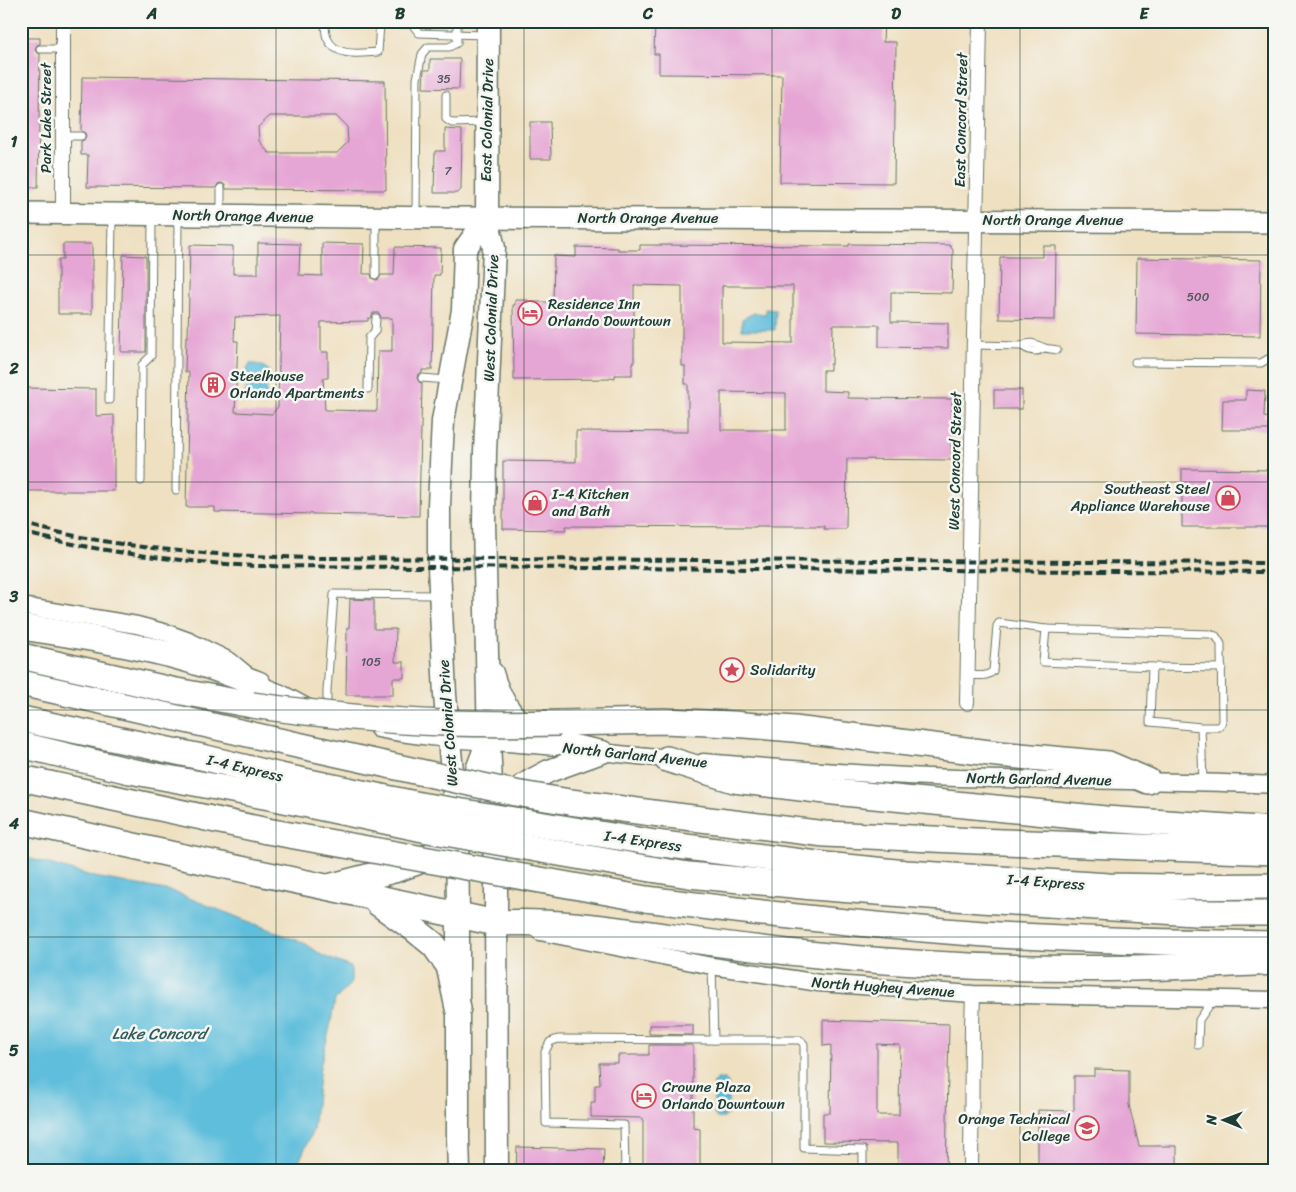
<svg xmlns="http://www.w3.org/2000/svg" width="1296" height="1192" viewBox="0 0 1296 1192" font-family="Sriracha,sans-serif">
  <rect width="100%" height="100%" fill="#f6f6f2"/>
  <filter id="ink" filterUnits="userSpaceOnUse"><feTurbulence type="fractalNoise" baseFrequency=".02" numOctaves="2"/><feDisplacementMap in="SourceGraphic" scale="10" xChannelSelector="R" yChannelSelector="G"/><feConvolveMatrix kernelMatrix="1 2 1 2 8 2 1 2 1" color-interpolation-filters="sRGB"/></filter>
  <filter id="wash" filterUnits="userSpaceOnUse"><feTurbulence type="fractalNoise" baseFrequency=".0096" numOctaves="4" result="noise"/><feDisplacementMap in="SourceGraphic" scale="20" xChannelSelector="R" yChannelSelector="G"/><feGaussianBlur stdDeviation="1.12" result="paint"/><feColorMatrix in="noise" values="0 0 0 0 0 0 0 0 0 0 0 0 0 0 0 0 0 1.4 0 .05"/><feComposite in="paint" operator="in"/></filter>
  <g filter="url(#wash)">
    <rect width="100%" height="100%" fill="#efe0c1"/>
    <g fill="#5ebedc" stroke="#3e7e88">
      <path d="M766,309L776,310L775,330H742V319L754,313L766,314Z"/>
      <path d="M250,364C261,363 275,370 269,383C268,386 266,387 266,390C266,393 267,395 268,398L266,400C261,402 253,399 247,397L245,394L246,389L248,387L254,386L256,385C251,378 243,373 250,364Z"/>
      <path d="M21,856L95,877L171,891L306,944L323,956L351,967V983L335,1000L330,1027L320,1067L313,1130L295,1171H21Z"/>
      <path d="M717,1079H725L726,1081L728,1083V1114L725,1116L724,1118H717L714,1114V1083L716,1082Z"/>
    </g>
    <g id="blocks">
      <g fill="#e6a6d5" fill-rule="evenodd">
        <path d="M655,21H884L883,42H896L894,183L780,182L782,75L659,74V54H654Z"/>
        <path d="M21,38H40V44L37,45L35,49L36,52L40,54L38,187H21Z"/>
        <path d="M430,59H460L459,89L423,88L424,70H430Z"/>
        <path d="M82,77L385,81L386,190L226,189L225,185L221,183L218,184L216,188L87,187L88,155H81V141L84,140L86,136L85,133L81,131ZM270,116H336L347,127L348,142L337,153H269L259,141L258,127Z"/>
        <path d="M530,122H550L551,159H530Z"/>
        <path d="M445,129L462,130L461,190L457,193H434L435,151H445Z"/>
        <path d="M258,243L300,244L299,275L322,276V243L364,244L363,274H371L372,278L376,280L379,279L381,275H394L395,247L441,248L440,275H434L432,370H422V373L418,375L417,378L419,382L422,383L419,516L215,512V507H186L189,372H185L186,337H188L190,245L233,246V274H258ZM373,313H379L381,318H392V351H378L377,411L325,410L323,378H328V352H321V322L368,321V318H371ZM280,316L278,407L272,414L235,412L238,341H234L235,317Z"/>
        <path d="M63,244H92V314H58V260H63Z"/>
        <path d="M849,244L949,245L953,250L952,293L891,292V322L948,323V348L879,347V325H833L832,364H830V370H823V391L848,392V398L952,399L951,460L847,459L846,529H824V526H756V527L566,526V530L503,529V461L576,462V431L688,432V384H685V366H682V286L634,285V363H632V375H615V378L610,377V379L514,380L513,305H515V300H528V302H553L554,256L576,257V247L618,248V250H640V245L849,246ZM722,286H793V343L722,342ZM721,392L786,393V430H721Z"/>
        <path d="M1043,246H1056L1055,320L999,319L1000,257H1043Z"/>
        <path d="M123,255L146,256V352H121Z"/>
        <path d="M1137,258L1261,260L1260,336L1136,334Z"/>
        <path d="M21,388L96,389V416L114,415V491H21Z"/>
        <rect x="994" y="390" width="28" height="19"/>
        <path d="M1246,390L1265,391L1264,417L1270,418V430H1222L1223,400H1246Z"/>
        <path d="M1182,469L1275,470V527H1182Z"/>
        <path d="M350,599L374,600V629H396L395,662H404V678H393V695H346L347,628H349Z"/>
        <path d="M823,1020L949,1024L946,1171H898V1143L823,1142V1113H830L831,1045L823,1046ZM877,1044L900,1045L899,1115H877Z"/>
        <path d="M649,1025H693V1035L649,1034Z"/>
        <path d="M649,1045H693V1128L700,1129V1171H643V1118L591,1117V1102H595V1085H600L599,1063H618V1055H649Z"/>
        <path d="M1094,1069L1129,1070V1105L1139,1146H1177V1171H1038V1110L1074,1111V1076H1094Z"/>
        <path d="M517,1147L604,1149L603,1171H516Z"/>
      </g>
    </g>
  </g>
  <g filter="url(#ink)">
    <use href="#blocks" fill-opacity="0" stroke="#687665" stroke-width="1"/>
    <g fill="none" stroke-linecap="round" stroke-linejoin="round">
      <g stroke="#687665" stroke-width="9">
        <g id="service">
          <path d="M325,21C325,26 325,33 327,38C336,58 360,53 378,52L380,24"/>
          <path d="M376,21L380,24H412L419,33L485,35"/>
          <path d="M40,49H63"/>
          <path d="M446,95V119L452,123L485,122"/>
          <path d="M63,136H81"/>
          <path d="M221,213V188"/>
          <path d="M416,215L417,79L422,54L428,47H449L457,43V21"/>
          <path d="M376,220V275"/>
          <path d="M973,345L1022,346C1031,340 1036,345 1045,348C1048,349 1053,349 1057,350"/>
          <path d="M1022,346C1029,351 1037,353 1044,348"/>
          <path d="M1135,362L1261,363L1275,355"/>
          <path d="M422,378L447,380"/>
          <path d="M368,389L369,338L375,331L376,318"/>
          <path d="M109,400L112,218"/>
          <path d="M141,481L142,365L151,356L152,218"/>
          <path d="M176,490L178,218"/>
          <path d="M1152,667L1222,668"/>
          <path d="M967,675C976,675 986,678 993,671L997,626L999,623L1046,629"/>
          <path d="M327,709V691L334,594L437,595"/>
          <path d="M1201,727L1150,722L1152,667L1043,662L1046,629L1210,634L1216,636L1221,644V647L1222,721L1221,724L1219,727H1201L1203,782"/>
          <path d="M712,967L714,1040H800L804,1044V1148L863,1150V1171"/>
          <path d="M1198,1045L1199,1020L1213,1000"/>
          <path d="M625,1171L624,1125L546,1123L545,1052L550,1042L558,1039L714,1040"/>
        </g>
      </g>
      <g stroke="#687665" stroke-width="16">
        <g id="minor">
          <path d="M63,21V214"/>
          <path d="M967,703L980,21"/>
          <path d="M971,1171L972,1027L973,994"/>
        </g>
      </g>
      <g stroke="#687665" stroke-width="19">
        <g id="tertiary">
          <path d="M21,606L137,625L167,633L189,641L230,661L258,684L281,693L307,707"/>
          <path d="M378,729C436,741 496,741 555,747"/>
          <path d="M591,751L676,760"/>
          <path d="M703,762C788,769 872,775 957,778C1063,781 1169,780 1275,785"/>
          <path d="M540,932L712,966L819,983L973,994L1275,1000"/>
        </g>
      </g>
      <g stroke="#687665" stroke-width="24">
        <path id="primary" d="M21,213L447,218L1275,222"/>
      </g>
      <g stroke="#687665" stroke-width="25">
        <g id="trunk">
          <path d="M488,21L487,218L494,248L485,452L484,523L489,742L496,886L497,1171"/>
          <path d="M492,673C500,702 518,730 548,739C565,745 584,748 602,752"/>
          <path d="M503,799L532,780L549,771L602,752"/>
          <path d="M459,1171L458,1139V916L457,827L445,695L439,567V505L443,421L463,310L465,249L487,218"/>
        </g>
      </g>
      <g stroke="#687665" stroke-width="28">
        <g id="motorway">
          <path d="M21,627C76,635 132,644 186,659C210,666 234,675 258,684"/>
          <path d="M21,656L171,690L252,705"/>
          <path d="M21,683L288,743"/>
          <path d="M21,719L206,758L280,776"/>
          <path d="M560,723L664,721L732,724L794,729L998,754L1108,764L1148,781"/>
          <path d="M21,745L130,771L275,798"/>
          <path d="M667,759L734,780L834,792L1105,819L1275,830"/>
          <path d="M21,778L267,831"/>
          <path d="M660,814L825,834L976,841L1275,852"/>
          <path d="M21,821L179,856L496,923C555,920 613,929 672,937C724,945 776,951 828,956C929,966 1032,970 1134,968C1181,967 1228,964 1275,962"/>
          <path d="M655,843L825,865L906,873L1109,886L1171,887L1275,886"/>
          <path d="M651,869L689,875L813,887L981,900L1195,913H1275"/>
          <path d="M332,886L394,870L414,863L433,855L457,827L489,742"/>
          <path d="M646,899C764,914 881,927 999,935C1091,940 1183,943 1275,944"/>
          <path d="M378,903L413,928L434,945L449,966L458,1008"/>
        </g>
      </g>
      <use href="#service" stroke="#fff" stroke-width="7"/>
      <use href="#minor" stroke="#fff" stroke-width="14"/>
      <use href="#tertiary" stroke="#fff" stroke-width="16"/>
      <use href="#primary" stroke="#fff" stroke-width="21"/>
      <use href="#trunk" stroke="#fff" stroke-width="22"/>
      <use href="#motorway" stroke="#fff" stroke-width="25"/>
      <g stroke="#1f3d34" stroke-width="4" stroke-dasharray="8 4" stroke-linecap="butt">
        <path d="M21,523C119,550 217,556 318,558L1275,563"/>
        <path d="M21,532C97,552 175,561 254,566L1275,572"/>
      </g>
      <g stroke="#687665" stroke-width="28" stroke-linecap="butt">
        <g id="motorway-bridge">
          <path d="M252,705C316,714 381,721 445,723C483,724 521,724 560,723"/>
          <path d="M288,743L515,793L570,802L660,814"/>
          <path d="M280,776L420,805L655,843"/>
          <path d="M275,798L428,830L651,869"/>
          <path d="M267,831L646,899"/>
        </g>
      </g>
      <use href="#motorway-bridge" stroke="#fff" stroke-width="25"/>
    </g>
  </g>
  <path fill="none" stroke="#1f3d34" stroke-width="1" stroke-opacity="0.55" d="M276,21V1171M524,21V1171M772,21V1171M1020,21V1171M21,255H1275M21,482H1275M21,710H1275M21,937H1275"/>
  <defs>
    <g id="hotel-ring" transform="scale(1.25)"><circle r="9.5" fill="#f6f6f2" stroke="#d1495b" stroke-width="1.5"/><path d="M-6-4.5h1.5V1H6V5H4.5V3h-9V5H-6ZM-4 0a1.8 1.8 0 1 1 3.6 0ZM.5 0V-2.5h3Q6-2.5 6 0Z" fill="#d1495b"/></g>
    <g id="building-ring" transform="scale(1.25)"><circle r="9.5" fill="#f6f6f2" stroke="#d1495b" stroke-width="1.5"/><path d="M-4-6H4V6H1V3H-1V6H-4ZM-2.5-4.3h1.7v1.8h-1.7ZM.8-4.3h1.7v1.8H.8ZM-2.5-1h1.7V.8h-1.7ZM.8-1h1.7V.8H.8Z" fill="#d1495b"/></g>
    <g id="shop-ring" transform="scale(1.25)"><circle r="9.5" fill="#f6f6f2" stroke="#d1495b" stroke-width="1.5"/><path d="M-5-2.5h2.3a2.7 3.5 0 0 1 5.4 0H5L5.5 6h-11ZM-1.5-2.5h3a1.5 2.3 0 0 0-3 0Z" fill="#d1495b"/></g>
    <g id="sight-ring" transform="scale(1.25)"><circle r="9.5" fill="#f6f6f2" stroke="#d1495b" stroke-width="1.5"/><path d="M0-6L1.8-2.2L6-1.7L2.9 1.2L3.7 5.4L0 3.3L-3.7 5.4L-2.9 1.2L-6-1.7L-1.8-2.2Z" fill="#d1495b"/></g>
    <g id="school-ring" transform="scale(1.25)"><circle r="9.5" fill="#f6f6f2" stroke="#d1495b" stroke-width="1.5"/><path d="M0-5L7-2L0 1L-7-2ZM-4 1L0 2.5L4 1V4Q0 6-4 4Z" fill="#d1495b"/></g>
  </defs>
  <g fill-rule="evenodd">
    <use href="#hotel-ring" x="530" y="313"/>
    <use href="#building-ring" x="213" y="385"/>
    <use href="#shop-ring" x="1228" y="498"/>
    <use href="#shop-ring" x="535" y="503"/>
    <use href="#sight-ring" x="732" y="670"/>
    <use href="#hotel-ring" x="644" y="1096"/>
    <use href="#school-ring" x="1087" y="1128"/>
  </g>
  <g text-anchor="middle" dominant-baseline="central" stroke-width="5" stroke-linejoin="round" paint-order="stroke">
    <g font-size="12" fill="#51575c">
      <text x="444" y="79">35</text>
      <text x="448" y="171">7</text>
      <text x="1198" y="297">500</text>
      <text x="371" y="662">105</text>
    </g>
    <g font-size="15" fill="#1f3d34" stroke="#f6f6f2">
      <text transform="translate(46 118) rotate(-90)">Park Lake Street</text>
      <text transform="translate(487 120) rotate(-89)">East Colonial Drive</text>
      <text transform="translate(961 120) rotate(-89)">East Concord Street</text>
      <text transform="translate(243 216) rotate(1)">North Orange Avenue</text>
      <text x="648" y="218">North Orange Avenue</text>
      <text x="1053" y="220">North Orange Avenue</text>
      <text transform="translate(491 318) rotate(-88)">West Colonial Drive</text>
      <text transform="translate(955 461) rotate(-89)">West Concord Street</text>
      <text transform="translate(448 723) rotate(-94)">West Colonial Drive</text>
      <text transform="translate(635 755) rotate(6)">North Garland Avenue</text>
      <text transform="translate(245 768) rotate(13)">I-4 Express</text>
      <text transform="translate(1039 779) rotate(1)">North Garland Avenue</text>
      <text transform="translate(643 841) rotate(8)">I-4 Express</text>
      <text transform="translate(1046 882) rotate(4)">I-4 Express</text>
      <text transform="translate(883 987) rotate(4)">North Hughey Avenue</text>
    </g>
    <g font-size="15" fill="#1f3d34" stroke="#f6f6f2" text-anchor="start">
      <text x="548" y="304">Residence Inn<tspan x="548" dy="17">Orlando Downtown</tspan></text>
      <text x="230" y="376">Steelhouse<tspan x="230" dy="17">Orlando Apartments</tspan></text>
      <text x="1210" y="489" text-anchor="end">Southeast Steel<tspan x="1210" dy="17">Appliance Warehouse</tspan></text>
      <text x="552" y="494">I-4 Kitchen<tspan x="552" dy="17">and Bath</tspan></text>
      <text x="750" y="670">Solidarity</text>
      <text x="662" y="1087">Crowne Plaza<tspan x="662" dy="17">Orlando Downtown</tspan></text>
      <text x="1070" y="1119" text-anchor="end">Orange Technical<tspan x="1070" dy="17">College</tspan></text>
    </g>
    <g font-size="16" font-style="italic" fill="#2f5d5e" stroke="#f6f6f2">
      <text x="159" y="1033">Lake Concord</text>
    </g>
  </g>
  <rect width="1296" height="1192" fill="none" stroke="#f6f6f2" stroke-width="55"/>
  <g transform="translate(1224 1120) rotate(271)" stroke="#f6f6f2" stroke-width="4" paint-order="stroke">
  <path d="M0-4L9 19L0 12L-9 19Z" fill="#1f3d34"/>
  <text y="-8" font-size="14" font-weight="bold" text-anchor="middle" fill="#1f3d34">N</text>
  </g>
  <rect x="28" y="28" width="1240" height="1136" fill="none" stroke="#1f3d34" stroke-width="2"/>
  <g font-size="16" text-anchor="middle" font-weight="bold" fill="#1f3d34">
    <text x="152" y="19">A</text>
    <text x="400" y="19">B</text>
    <text x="648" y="19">C</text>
    <text x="896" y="19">D</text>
    <text x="1144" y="19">E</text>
    <text x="14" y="147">1</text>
    <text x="14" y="374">2</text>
    <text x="14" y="602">3</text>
    <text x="14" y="829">4</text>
    <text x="14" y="1056">5</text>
  </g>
</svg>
